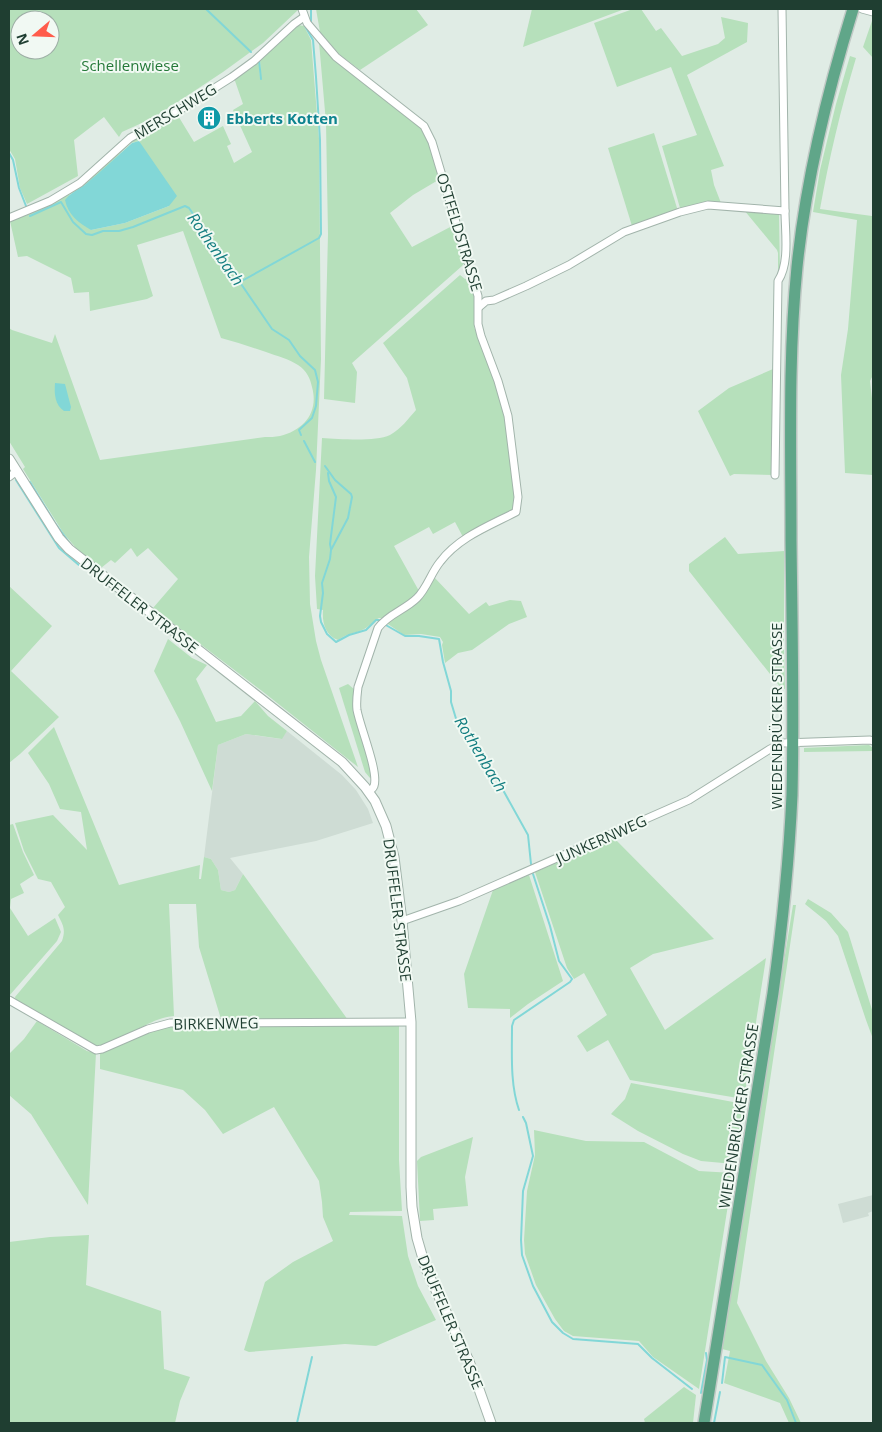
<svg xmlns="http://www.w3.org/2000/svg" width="882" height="1432" viewBox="0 0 882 1432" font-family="'Open Sans',sans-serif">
  <rect width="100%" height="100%" fill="#e0ece5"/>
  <g fill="#cedcd4">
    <path d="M287,731L342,775L356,790L368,809L373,823L316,841L230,858L243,874L235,890L229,892L221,890L218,870L211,859L204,857L218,745L246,734L281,739Z"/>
    <path d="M873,1195V1211L868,1213L869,1216L843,1223L838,1204Z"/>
  </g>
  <g fill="#b6e0bb" fill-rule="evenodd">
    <path d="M9,9H298V10L263,43L223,72L155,117L122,132L119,137L104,117L74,140L78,176L27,204L20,188L15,159L9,149ZM20,20H50V50H20Z"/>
    <path d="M316,9H416L428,25L360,70L340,55L320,32Z"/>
    <path d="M532,9H622V10L523,47Z"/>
    <path d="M633,9H641L656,31L661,28L682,56L718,44L725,38L721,17L748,23L747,42L687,75L724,166L711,170L714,185L721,203H708L683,210L680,208L662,146L697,135L671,67L617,87L594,23Z"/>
    <path d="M873,18V58L863,47Z"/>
    <path d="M298,25L304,26L311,40L319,139L321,359L316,470L309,557L310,604L316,641L321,660L358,767L262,691L153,608L178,579L148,548L137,557L131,548L115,563L111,560L101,568L77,549L64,534L23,469L25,467L9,441V328L12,330L52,343L55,334L100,460L265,437C270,437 275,437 280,436C304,430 319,412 312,387C310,378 307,371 298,365C289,359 277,356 266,352C251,347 236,342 221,338L183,231L137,245L153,296L147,299L90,311L89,292L74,293L71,278L27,256L18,257L10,221L27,215L61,199L81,185L132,138L177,114L194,142L223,126L231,144L227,146L234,163L252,152L233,110L243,104L234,78L259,60L260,78H261L260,59ZM139,141L169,206L125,223L91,230L69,195C93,183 112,161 131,143Z"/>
    <path d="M319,42L423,130L429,143L440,179L413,195L390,213L412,247L454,225L465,262L462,266L352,363L357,372L355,403L324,399L328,234L326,123Z"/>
    <path d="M850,56L856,58C841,108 829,158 820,209L872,216L873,222V375L870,381L873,407V475L845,473L841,375L848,329L857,220L813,212L820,170L836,104Z"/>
    <path d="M654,133L677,208L676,212L632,226L608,148Z"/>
    <path d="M744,210L777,213L779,215L780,271H778V253L777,250Z"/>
    <path d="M460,275L465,279L470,278L475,296L474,327L496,383L506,425L516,497L513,509L507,514L463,537L455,522L433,534L429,527L394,546L419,591L414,597L382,618H379C373,621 368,628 362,630C353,634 348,633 338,640C325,635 322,622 323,610L317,609L315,576L322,438C340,439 375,442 390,435C401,429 408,419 416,410L407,378L383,343Z"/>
    <path d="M773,369L774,475L734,474L730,476L698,411L729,388Z"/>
    <path d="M725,537L738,554L784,551V648L785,689L781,688L689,571V564Z"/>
    <path d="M434,577L469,614L486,602L489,606L510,600L521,601L527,617L509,624L472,650L458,653L445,663L442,645L443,642L440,637L421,634L404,635L385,622L408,607Z"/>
    <path d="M9,586L52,626L11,671L59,717L20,754L9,763Z"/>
    <path d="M168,639L192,658L207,665L196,679L216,722L241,716L255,701L268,716L287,731L282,739L246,734L218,745L212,791L180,721L154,671Z"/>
    <path d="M348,684L355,690L372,777L370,778L365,772L339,688Z"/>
    <path d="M54,727L119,885L200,865L199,879H201L204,857L211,859L218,870L221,890L229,892L235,890L243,874L348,1020L221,1019L199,947L196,904H169L174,1016C152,1018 136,1032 116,1041C110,1043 104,1045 98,1047L16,1001L15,997L62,941C66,929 63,925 58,915L65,907L51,882L38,879L24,851L15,823L53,815L87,850L81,812L60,809L49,784L28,753Z"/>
    <path d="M869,745L873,748V751L804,752V748Z"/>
    <path d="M13,824L23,852L34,875L20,884L24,893L11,899L10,908L28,936L55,918L61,932L57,941L9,996V825Z"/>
    <path d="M614,838L714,939L653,954L630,968L665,1030L766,958L744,1099L630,1080L608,1040L587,1052L577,1036L607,1015L584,973L574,979L567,968L535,872Z"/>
    <path d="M529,875L563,981L528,1004L510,1018V1009L468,1008L464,974L493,890Z"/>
    <path d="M808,899L831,913L848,932L873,1013V1039L866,1020L838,936L826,921L805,904Z"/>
    <path d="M793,905H796L737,1303L766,1361L789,1398L801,1423H789L780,1403L724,1383L730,1351L722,1349Z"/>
    <path d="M37,1021L87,1051L96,1053L88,1205L31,1114L9,1095V1052L10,1053L24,1039Z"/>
    <path d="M399,1024V1160L402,1211L350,1212L349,1215L402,1216L408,1256L418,1286L436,1320L376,1346L345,1344L249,1352L244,1350L265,1282L293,1262L333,1241L323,1217L322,1202L319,1181L274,1107L223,1134L205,1110L183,1090L100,1069V1053L148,1032L170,1025L217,1028L223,1025Z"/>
    <path d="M631,1083L744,1104L734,1164L701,1161L683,1154L638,1131L611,1114L625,1099Z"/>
    <path d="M534,1130L586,1141L644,1142L699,1171L733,1173L699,1389L653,1357L639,1341L573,1336L564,1331L555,1319L536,1285L525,1254L524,1240L527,1191L535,1155Z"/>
    <path d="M473,1137L465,1177L468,1206L433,1209L434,1220L420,1221L417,1161L421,1157Z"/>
    <path d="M89,1235L86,1285L161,1311L164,1369L190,1377L180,1401L175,1423H9V1242L50,1237Z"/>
    <path d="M684,1387L696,1395L693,1423H645L644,1419Z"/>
  </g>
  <g fill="#82d7d7">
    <path d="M139,141L177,196L169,206L125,223L91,230C79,223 68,215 65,200C71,192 80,189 87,183C103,170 117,156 132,143Z"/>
    <path d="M55,383L65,384L71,407L70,411H64C55,405 54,394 55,383Z"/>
  </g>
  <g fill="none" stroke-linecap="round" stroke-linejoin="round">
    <g stroke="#82d7d7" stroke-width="2">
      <path d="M206,9L251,52"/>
      <path d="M311,9V22"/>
      <path d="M259,60L261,79"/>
      <path d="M9,153L13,160L19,188L26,206"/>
      <path d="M30,216L61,202L73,222L86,234L92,235L103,231H119L133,227L185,206L189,208L272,329L289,340L300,356L315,370L318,382L316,406L312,418L299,430L301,435"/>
      <path d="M240,282L319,238L321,234L320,140L316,77L313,40L305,26"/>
      <path d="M304,441L315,462"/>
      <path d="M325,466L335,480L351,494L352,497L348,518L331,550L330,559L322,583L323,593L320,616L321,622L327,634L336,642L349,635L366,630L376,620H379"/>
      <path d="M328,473L329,481L336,497L330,544L331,549"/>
      <path d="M16,480L59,548L80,566"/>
      <path d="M30,482L55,523L71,545"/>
      <path d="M384,624L405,636H419L439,639L443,662L451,691V702L457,722L498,781L528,835L531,864"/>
      <path d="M519,1110C510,1084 512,1054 512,1026L514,1020L570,982L572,979L559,961L550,926L533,874"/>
      <path d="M523,1117L526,1123L533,1156L523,1191L521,1240L522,1255L533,1286L552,1322L563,1333L573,1339L638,1344L652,1358L692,1389"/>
      <path d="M722,1383L725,1357L762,1365L787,1400L796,1423"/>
      <path d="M701,1393L707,1360L706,1353"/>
      <path d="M297,1423L312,1357"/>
      <path d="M714,1423L720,1392"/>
    </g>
    <g stroke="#a2b4ab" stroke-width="9">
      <g id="minor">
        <path d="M302,9L307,23L336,57L424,126L432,142L478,296V324L481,336L498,381L508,416L518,497L516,512C489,526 459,537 440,562C431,573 427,588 417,598C405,610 388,614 378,628L358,687C357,695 356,702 357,710C360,727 379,772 374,786C373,789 371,789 369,792"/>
        <path d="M862,9L873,12"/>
        <path d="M9,218L50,201L80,183L130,138L175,113L232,77L254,61L294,24L304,17"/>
        <path d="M479,307L486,301L494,300L526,286L569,265L624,232L680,212L708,205L785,211L782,9"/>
        <path d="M775,475L778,281C790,263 785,232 785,211"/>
        <path d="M9,477L17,471"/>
        <path d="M402,921L459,901L689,800L770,749L783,743L870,740L873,741"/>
        <path d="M9,1000L96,1050L102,1049L148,1029L170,1023L411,1022"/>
      </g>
    </g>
    <g stroke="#a2b4ab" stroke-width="11">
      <path id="tertiary" d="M9,459L59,538L69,549L342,762L365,787L375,801L386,826L394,857L402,921L411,1022V1187L412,1207L417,1238L426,1269L469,1361L491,1423"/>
    </g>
    <g stroke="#c0c9c5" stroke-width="14">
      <path id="primary" d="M704,1423L773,993C782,928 789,861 792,795C794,710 792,625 791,541C791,449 788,358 797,267C806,178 827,93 853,9"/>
    </g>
    <use href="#minor" stroke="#fff" stroke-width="7"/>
    <use href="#tertiary" stroke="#fff" stroke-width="9"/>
    <use href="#primary" stroke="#60a689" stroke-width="11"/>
  </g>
  <defs>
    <g id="building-disc" transform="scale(1.25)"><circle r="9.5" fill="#0f9aa8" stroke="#f1f9f3"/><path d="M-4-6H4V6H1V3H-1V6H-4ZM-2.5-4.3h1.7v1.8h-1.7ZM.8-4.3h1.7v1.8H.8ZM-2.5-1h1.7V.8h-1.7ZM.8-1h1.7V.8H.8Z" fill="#fff"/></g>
  </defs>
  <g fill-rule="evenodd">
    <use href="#building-disc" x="209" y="118"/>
  </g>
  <g text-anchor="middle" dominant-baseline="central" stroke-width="4" stroke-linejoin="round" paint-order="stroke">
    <g font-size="15" fill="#257939" stroke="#f1f9f3">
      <text x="130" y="65">Schellenwiese</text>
    </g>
    <g font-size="15" fill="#1f3e31" stroke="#f1f9f3">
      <text transform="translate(175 111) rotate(-31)">MERSCHWEG</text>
      <text transform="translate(460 232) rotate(73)">OSTFELDSTRASSE</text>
      <text transform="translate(140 605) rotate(38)">DRUFFELER STRASSE</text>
      <text transform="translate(776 716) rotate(-90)">WIEDENBRÜCKER STRASSE</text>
      <text transform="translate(601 839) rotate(-24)">JUNKERNWEG</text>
      <text transform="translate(398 910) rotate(83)">DRUFFELER STRASSE</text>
      <text transform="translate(216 1023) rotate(-1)">BIRKENWEG</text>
      <text transform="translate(738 1116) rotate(-81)">WIEDENBRÜCKER STRASSE</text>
      <text transform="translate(451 1322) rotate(67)">DRUFFELER STRASSE</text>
    </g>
    <g font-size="15" font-weight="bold" fill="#0d838f" stroke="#f1f9f3" text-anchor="start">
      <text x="226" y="118">Ebberts Kotten</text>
    </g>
    <g font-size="16" font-style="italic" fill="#137e80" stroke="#f1f9f3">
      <text transform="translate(216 249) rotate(55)">Rothenbach</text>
      <text transform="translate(481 754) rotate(59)">Rothenbach</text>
    </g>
  </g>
  <rect width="882" height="1432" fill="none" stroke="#1f3e31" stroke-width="20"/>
  <g transform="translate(35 35) rotate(251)"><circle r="24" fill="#f1f9f3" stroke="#9daea5"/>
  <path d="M0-4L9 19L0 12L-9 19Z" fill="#ff5c4b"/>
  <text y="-8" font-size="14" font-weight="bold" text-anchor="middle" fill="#1f3e31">N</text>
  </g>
</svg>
